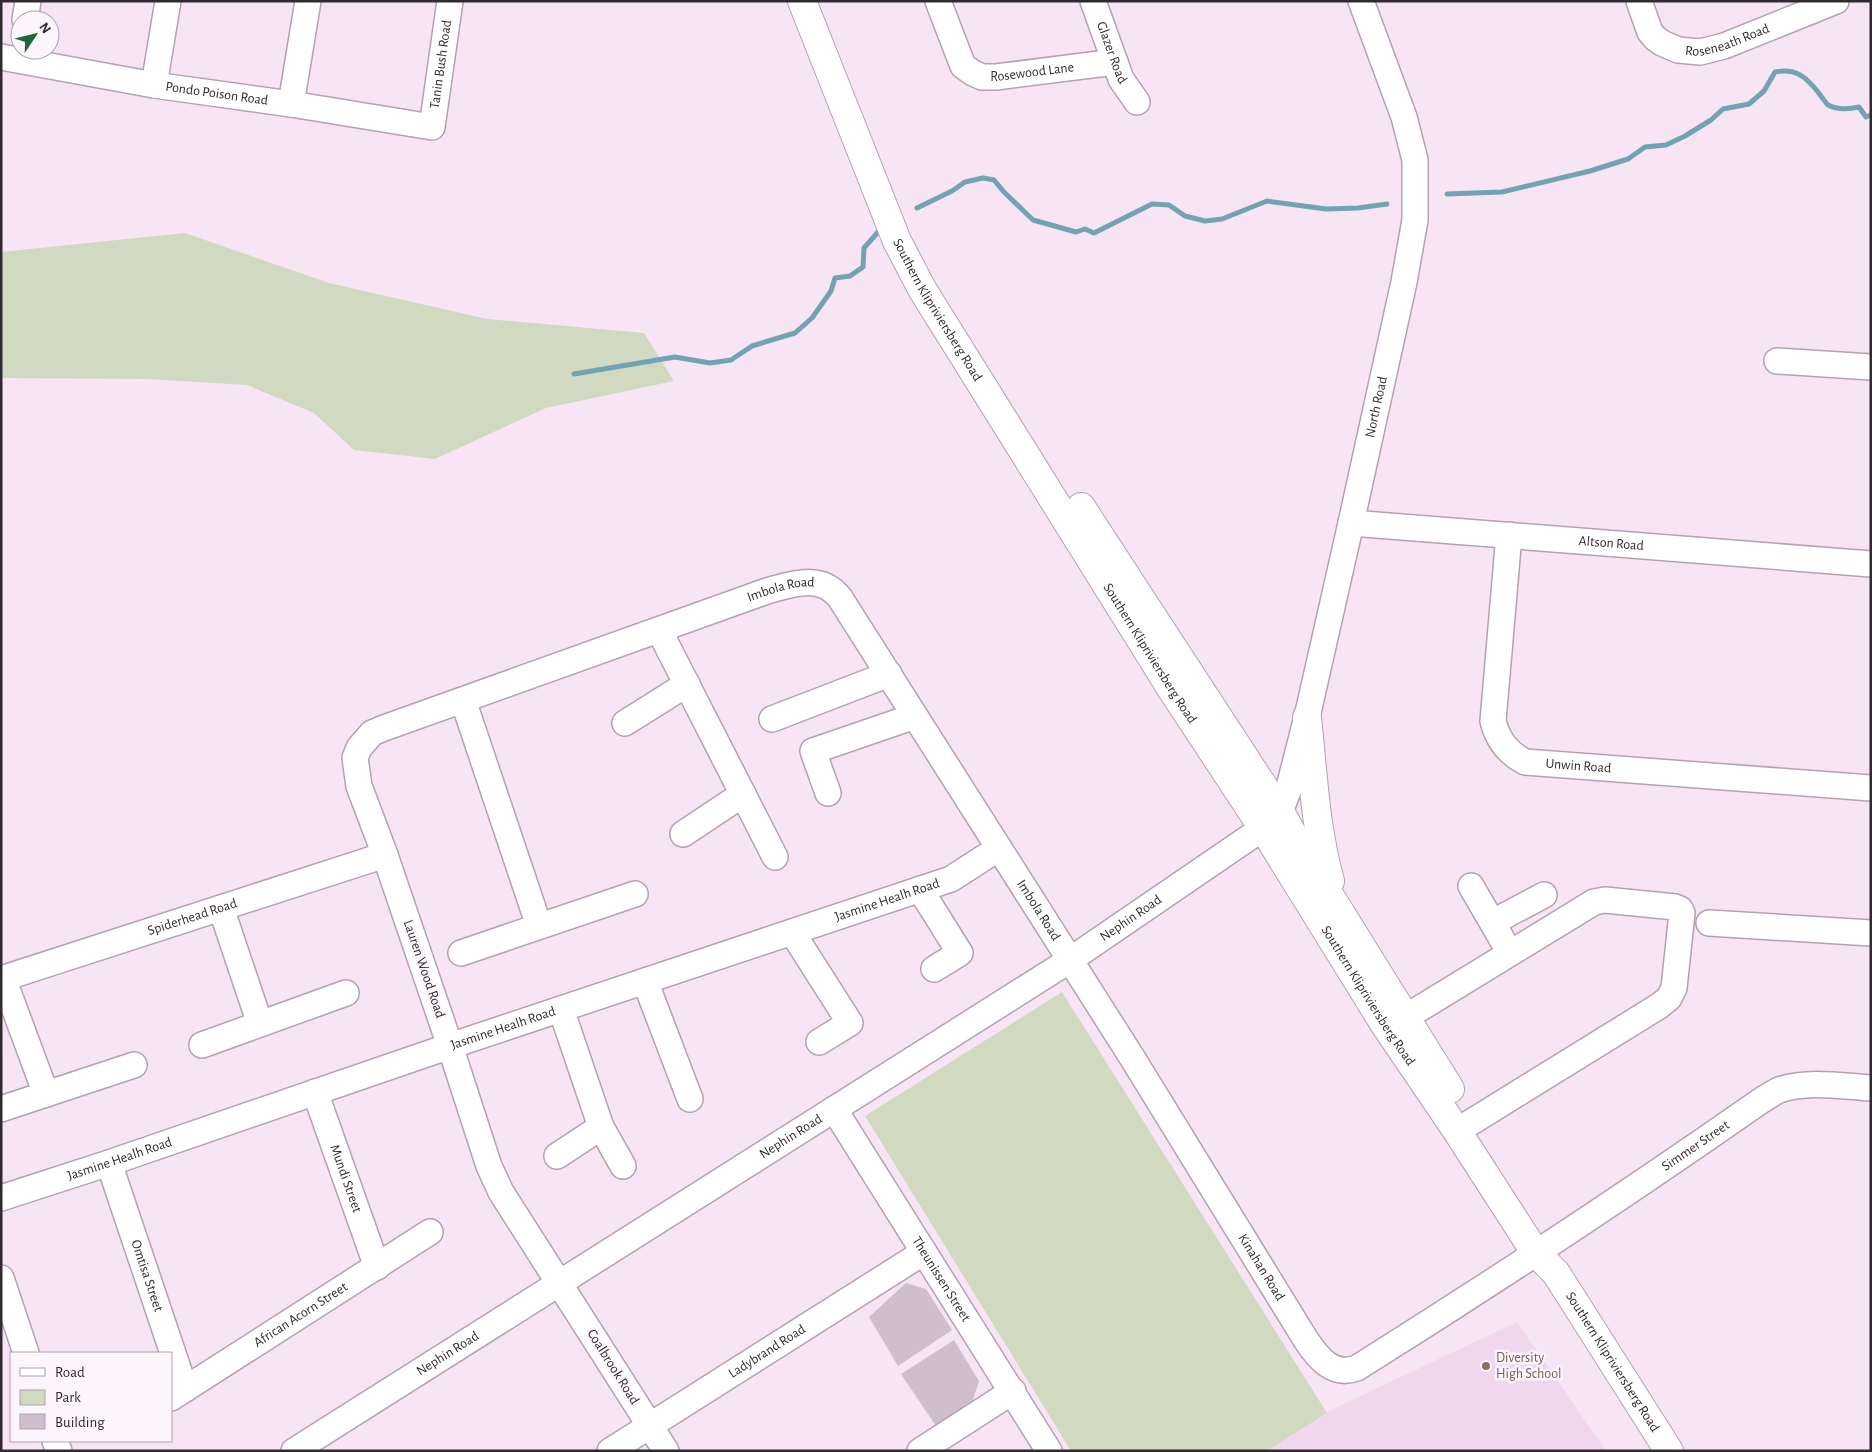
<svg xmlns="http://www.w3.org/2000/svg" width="1872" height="1452" viewBox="0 0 1872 1452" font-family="'Alegreya Sans',sans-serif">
  <rect width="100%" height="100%" fill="#f7e4f5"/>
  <path fill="#f0d7ed" d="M1517,1322L1606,1451H1267L1331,1410Z"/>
  <g fill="#d1dac1">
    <path d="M185,233L329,283L487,319L644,333L674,381L546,408L435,459L354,450L314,413L247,385L147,379L1,378V252Z"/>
    <path d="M1062,992L1327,1413L1267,1451H1071L865,1116Z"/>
  </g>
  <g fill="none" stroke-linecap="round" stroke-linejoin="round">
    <g stroke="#72a3b1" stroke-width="5">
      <path d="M1447,194L1502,192L1590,171L1628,159L1645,147L1666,145L1685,136L1711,120L1723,109L1749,104L1764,91L1775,72C1796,68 1806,77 1818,92C1821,96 1825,102 1828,105C1837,110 1850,109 1859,107L1866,117L1871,115"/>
      <path d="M917,208L952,191L965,182L983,178L994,180L1004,192L1033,220L1076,232L1085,229L1094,233L1152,204L1169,205L1185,216L1205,221L1222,219L1267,201L1326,209L1358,208L1387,204"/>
      <path d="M574,374L675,357L710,363L731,360L752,346L795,333L812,318L831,291L835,278L850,276L863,267L864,248L879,231"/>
    </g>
  </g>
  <g fill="#d0bece">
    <path d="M906,1283L926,1289L952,1330L898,1366L869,1317Z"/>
    <path d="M954,1340L979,1381L973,1400L936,1426L901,1374Z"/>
  </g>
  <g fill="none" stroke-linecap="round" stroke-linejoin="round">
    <g stroke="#b4a2b2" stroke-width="28">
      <g id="minor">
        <path id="s1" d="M938,1L963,66L973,73L982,77H996L1115,62"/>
        <path id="s2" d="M1093,1L1121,79L1137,102"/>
        <path id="s3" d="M1639,1L1650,32L1655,38L1662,43L1678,50L1700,52L1724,46L1836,1"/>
        <path d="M25,20L28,1"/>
        <path id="s4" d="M1,57L154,85L291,104L432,127L450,1"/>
        <path d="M154,85L168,1"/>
        <path d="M291,104L308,1"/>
        <path d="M1777,361L1871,367"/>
        <path id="s5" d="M1351,523L1871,564"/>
        <path id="s6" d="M1509,535L1493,721C1498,741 1508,753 1525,762L1871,788"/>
        <path d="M659,630L775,857"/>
        <path d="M463,700L539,926"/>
        <path d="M772,719L889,674"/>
        <path d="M625,723L687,684"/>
        <path d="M828,793L813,751L915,716"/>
        <path d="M683,834L743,794"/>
        <path d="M1471,886L1510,953"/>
        <path d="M920,889L960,953L934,969"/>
        <path d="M221,908L260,1024"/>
        <path d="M1493,922L1544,895"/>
        <path d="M1709,923L1871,933"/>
        <path d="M792,932L850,1023L819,1042"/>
        <path d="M461,953L635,894"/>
        <path d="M3,978L46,1094"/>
        <path id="s7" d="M1,979L385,855"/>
        <path d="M645,981L690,1099"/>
        <path d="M561,1009L601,1127L623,1166"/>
        <path d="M1406,1017L1594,902L1605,900L1675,907L1680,909L1682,913L1674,988L1669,998L1659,1006L1457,1131"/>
        <path d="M202,1045L346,993"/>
        <path id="s8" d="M315,1092L377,1267"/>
        <path d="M1,1109L134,1065"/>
        <path id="s9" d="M834,1109L1049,1451"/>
        <path d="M557,1156L601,1127"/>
        <path id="s10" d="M109,1163L185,1389"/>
        <path id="s11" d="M1,1198L109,1163L450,1046L951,879L999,848"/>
        <path d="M1,1278L26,1353"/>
        <path id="s12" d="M171,1398L430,1232"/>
        <path d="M55,1441L59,1451"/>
        <path id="s13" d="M294,1451L1070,960L1263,828L1280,812L1288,791L1307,717L1351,523L1404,282L1415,220V160L1404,117L1361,1"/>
        <path id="s14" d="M610,1451L924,1252"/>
        <path id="s15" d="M666,1451L501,1192L489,1166L450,1046L385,855L359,786L355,758L359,748L372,733L384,728L767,591C792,584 821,573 840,598L1133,1059L1306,1340C1318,1358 1333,1377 1357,1368C1494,1282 1629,1193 1762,1100C1767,1097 1773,1093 1779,1090C1808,1080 1841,1086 1871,1088"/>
        <path d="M920,1451L1013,1391"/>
      </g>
    </g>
    <g stroke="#b4a2b2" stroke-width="30">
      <g id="major">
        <path id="s16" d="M802,1L897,241L922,289L1174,693L1263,828L1385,1025L1457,1131L1535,1252L1556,1273L1669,1451"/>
        <path d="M1081,507L1280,812L1305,856L1450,1089"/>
        <path d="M1307,717C1313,773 1315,827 1330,881"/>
      </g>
    </g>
    <use href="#minor" stroke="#fff" stroke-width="25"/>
    <use href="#major" stroke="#fff" stroke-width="28"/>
  </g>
  <circle fill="#8d6e63" stroke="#fdf5fc" stroke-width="2" cx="1486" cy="1366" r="5"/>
  <g text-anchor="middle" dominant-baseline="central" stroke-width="5" stroke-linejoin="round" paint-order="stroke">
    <g font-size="14" fill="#312a30" stroke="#fdf5fc">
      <text stroke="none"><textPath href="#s3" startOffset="118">Roseneath Road</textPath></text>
      <text stroke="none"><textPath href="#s2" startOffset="55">Glazer Road</textPath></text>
      <text stroke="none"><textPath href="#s4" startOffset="500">Tanin Bush Road</textPath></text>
      <text stroke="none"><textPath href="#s1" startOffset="142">Rosewood Lane</textPath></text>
      <text stroke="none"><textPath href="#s4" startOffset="219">Pondo Poison Road</textPath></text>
      <text stroke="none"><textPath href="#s16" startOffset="338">Southern Klipriviersberg Road</textPath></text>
      <text stroke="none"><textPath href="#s13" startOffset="1592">North Road</textPath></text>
      <text stroke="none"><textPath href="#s5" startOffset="261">Altson Road</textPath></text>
      <text stroke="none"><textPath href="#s15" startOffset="1230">Imbola Road</textPath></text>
      <text stroke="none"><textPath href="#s16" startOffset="742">Southern Klipriviersberg Road</textPath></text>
      <text stroke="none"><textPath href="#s6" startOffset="294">Unwin Road</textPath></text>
      <text stroke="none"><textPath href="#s11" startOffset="935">Jasmine Healh Road</textPath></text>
      <text stroke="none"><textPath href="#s15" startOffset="1665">Imbola Road</textPath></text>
      <text stroke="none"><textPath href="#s7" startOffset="201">Spiderhead Road</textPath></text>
      <text stroke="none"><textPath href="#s13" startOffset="992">Nephin Road</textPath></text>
      <text transform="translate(424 969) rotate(71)">Lauren Wood Road</text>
      <text stroke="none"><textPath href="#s16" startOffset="1148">Southern Klipriviersberg Road</textPath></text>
      <text stroke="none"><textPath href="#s11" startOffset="530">Jasmine Healh Road</textPath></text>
      <text stroke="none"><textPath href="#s13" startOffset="588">Nephin Road</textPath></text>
      <text stroke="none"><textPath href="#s15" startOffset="2640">Simmer Street</textPath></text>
      <text stroke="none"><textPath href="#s11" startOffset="125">Jasmine Healh Road</textPath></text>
      <text stroke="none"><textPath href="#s8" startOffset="92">Mundi Street</textPath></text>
      <text stroke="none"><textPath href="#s15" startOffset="2086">Kinahan Road</textPath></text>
      <text stroke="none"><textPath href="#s10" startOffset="119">Omtisa Street</textPath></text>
      <text stroke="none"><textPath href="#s9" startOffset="201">Theunissen Street</textPath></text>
      <text stroke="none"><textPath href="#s12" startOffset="154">African Acorn Street</textPath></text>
      <text stroke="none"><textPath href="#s14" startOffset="186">Ladybrand Road</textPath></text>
      <text stroke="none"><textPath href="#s13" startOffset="182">Nephin Road</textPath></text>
      <text stroke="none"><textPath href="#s16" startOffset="1589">Southern Klipriviersberg Road</textPath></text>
      <text transform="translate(613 1367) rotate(58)">Coalbrook Road</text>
    </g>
    <g font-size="14" fill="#785e54" stroke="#fdf5fc" text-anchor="start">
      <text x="1496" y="1358">Diversity<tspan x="1496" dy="16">High School</tspan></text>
    </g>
  </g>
  <rect width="1872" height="1452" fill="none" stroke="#312a30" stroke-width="5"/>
  <rect x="10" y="1352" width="162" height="90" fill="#fdf5fc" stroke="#aba4aa"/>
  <rect x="20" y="1368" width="25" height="8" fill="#ffffff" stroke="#aba4aa"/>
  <text x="55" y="1377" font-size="15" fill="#312a30">Road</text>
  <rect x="20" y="1390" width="25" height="15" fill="#d1dac1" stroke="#aba4aa"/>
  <text x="55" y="1402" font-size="15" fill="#312a30">Park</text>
  <rect x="20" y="1414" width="25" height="15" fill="#d0bece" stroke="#aba4aa"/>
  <text x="55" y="1427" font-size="15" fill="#312a30">Building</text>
  <g transform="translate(35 35) rotate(55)"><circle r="24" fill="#fdf5fc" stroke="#aba4aa"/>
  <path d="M0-4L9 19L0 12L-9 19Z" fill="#1c6938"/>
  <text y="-8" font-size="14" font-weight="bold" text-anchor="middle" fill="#312a30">N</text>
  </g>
</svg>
